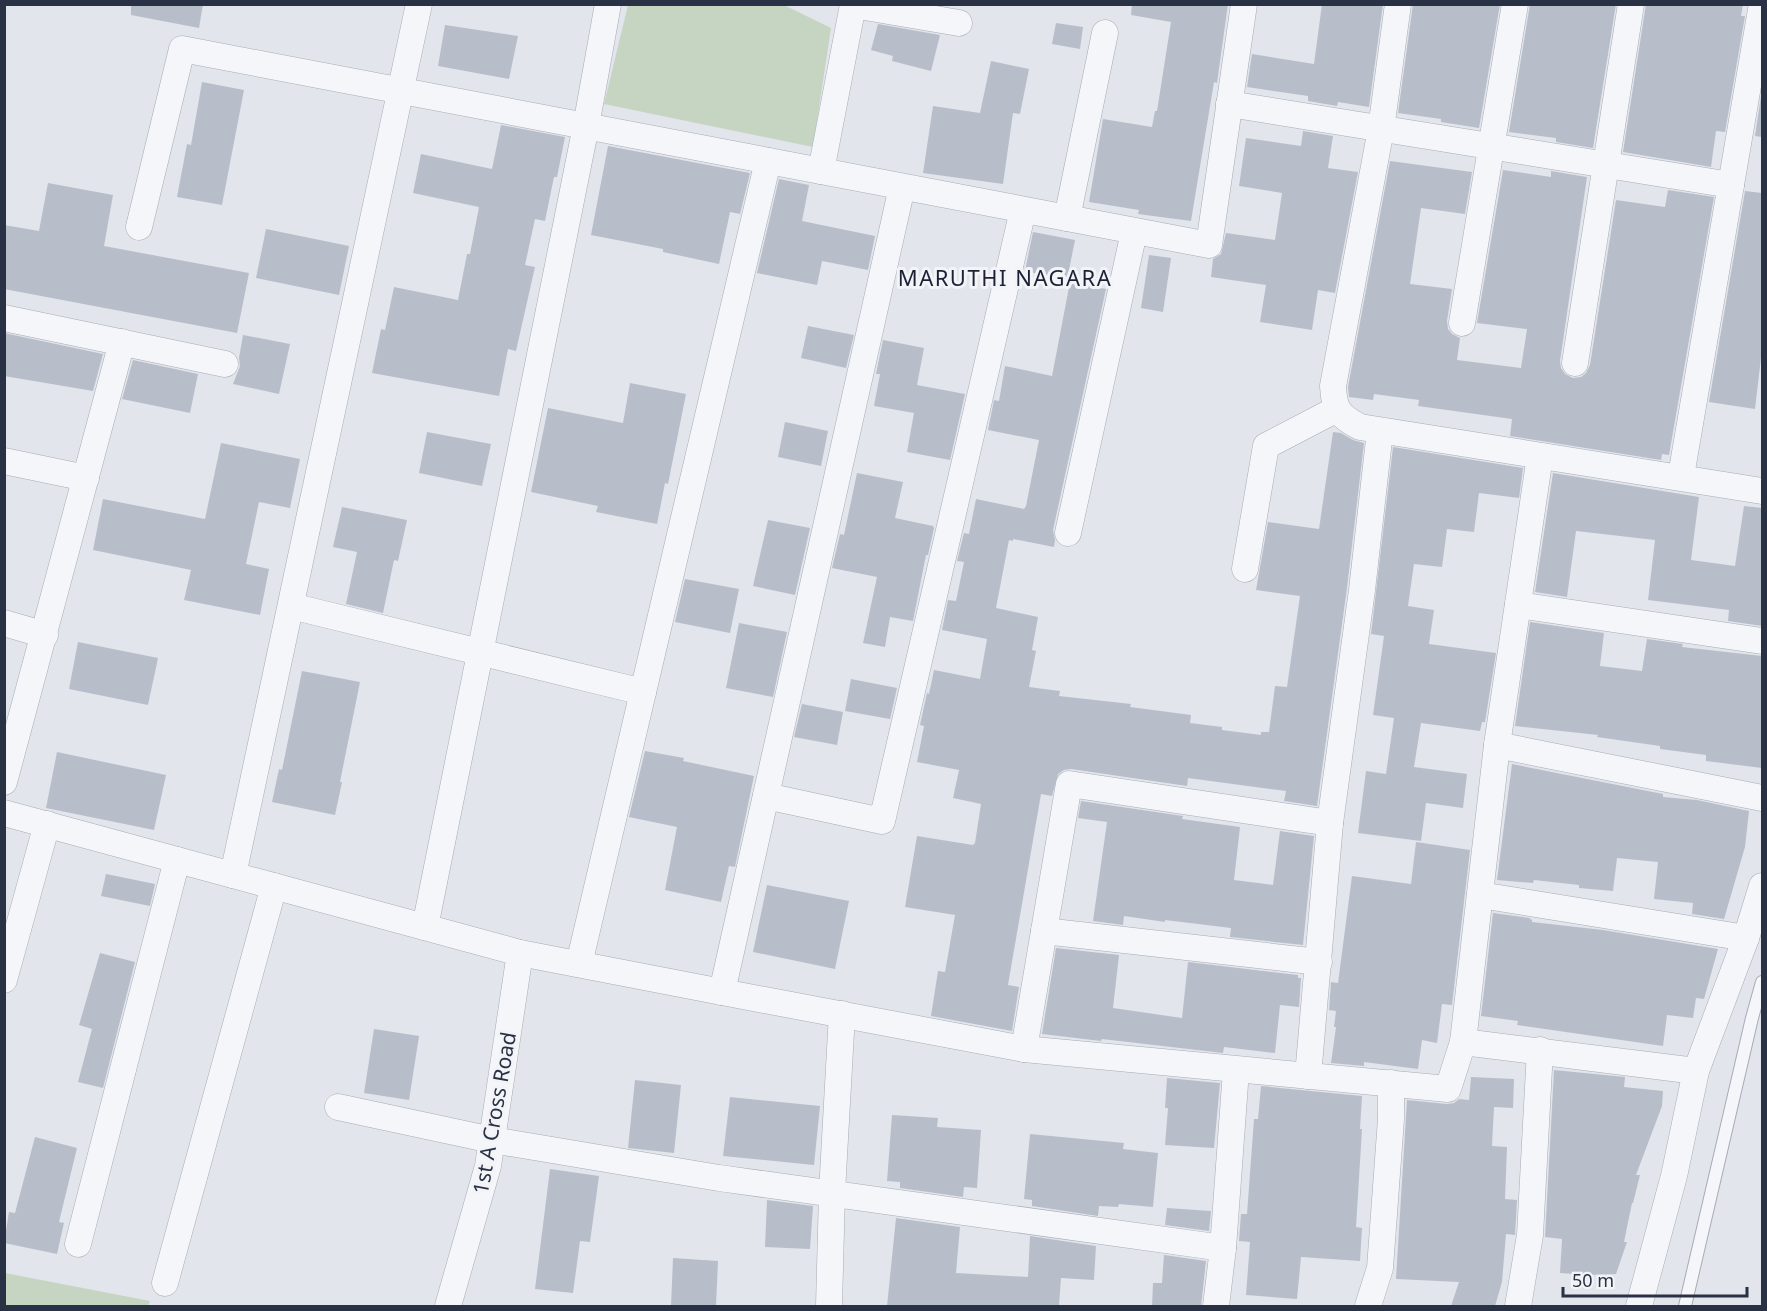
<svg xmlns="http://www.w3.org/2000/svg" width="1767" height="1311" viewBox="0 0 1767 1311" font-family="'Noto Sans',sans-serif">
  <rect width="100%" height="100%" fill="#e2e5eb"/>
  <g fill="#c6d5c2">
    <path d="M628,5H784L831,28L813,147L604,104Z"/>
    <path d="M5,1273L150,1301L148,1306H5Z"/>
  </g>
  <g fill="#b8bec9">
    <path d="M131,4H203L199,28L131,15Z"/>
    <path d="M1132,4H1228L1217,83L1214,82L1191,221L1138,214L1139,210L1089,202L1103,119L1152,127L1155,111H1157L1171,22L1131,15Z"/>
    <path d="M1322,4H1383L1369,107L1338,102L1337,106L1308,101V96L1247,87L1252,54L1314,64Z"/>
    <path d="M1413,4H1500L1479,128L1441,122V119L1398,113Z"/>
    <path d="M1530,4H1616L1593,148L1556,142V138L1509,132Z"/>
    <path d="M1646,4H1743L1741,16H1745L1725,132L1716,131L1711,167L1623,152Z"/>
    <path d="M1056,23L1083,27L1080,49L1052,44Z"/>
    <path d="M878,24L940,35L931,71L892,61L893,56L871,50Z"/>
    <path d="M445,25L518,36L509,79L438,66Z"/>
    <path d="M991,61L1029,69L1020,114L1013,113L1003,184L923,173L933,106L980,113Z"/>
    <path d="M202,82L244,90L222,205L177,197L187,144L191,145Z"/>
    <path d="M1762,90V137L1755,136Z"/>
    <path d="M501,125L565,137L557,177H554L545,221L535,219L525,265L535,267L516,351L508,349L499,396L372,373L381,329L385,330L394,287L458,300L467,254H470L479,207L413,193L421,154L492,169Z"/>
    <path d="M1303,131L1333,136L1328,168L1358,172L1335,293L1318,290L1312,330L1260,322L1266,285L1211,277L1213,259L1221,254L1226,233L1275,240L1282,193L1239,186L1246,138L1301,146Z"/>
    <path d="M608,146L750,173L740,214L730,212L719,264L663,252V249L591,235Z"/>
    <path d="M1390,161L1472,172L1465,214L1421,208L1410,284L1452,289L1447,321L1448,329L1452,334L1460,338L1457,360L1521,368L1527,329L1477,323L1503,170L1551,177V171L1587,177L1560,361L1561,368L1565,374L1573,378L1581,377L1586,373L1590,365L1616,200L1665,207L1668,190L1714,197L1669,455L1662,454L1661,460L1510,436L1512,419L1418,406L1419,400L1374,394L1373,400L1349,397L1348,387Z"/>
    <path d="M779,179L809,185L802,221L875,236L868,270L822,261L817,285L757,273Z"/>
    <path d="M48,183L113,195L104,246L249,273L237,333L4,289V225L39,231Z"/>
    <path d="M1745,191L1762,193V349L1755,409L1709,402Z"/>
    <path d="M266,229L349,246L339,295L256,278Z"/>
    <path d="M1033,232L1075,240L1067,280L1025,271Z"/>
    <path d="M1149,255L1171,258L1163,312L1141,308Z"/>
    <path d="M1070,282L1106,289L1053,530L1055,540L1054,547L1013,539V541L1009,540L996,608L1038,617L1032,650L1036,651L1029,687L1060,691L1059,696L1131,704L1130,707L1191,715L1190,723L1222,727V730L1261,735V732H1269L1275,686L1287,687L1300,596L1256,590L1268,522L1319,529L1333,432L1341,433L1353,440L1364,443L1347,588L1317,806L1284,801L1286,791L1188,778L1187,786L1071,769L1064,770L1058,774L1052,796L1041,794L1008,985L1019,987L1012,1031L931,1016L938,971L945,972L955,915L905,907L917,836L973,845L975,843L981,804L953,798L959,770L917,762L924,726L920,725L927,693L929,694L934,670L980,679L987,639L942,630L948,600L956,601L964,562L957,561L964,533L969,534L976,499L1024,509L1026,506L1039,440L988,430L994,400L999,401L1005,366L1052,376Z"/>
    <path d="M808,326L854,335L846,368L801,358Z"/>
    <path d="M4,333L103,354L93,391L4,376Z"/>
    <path d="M243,335L290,344L279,394L233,384L240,366L239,358Z"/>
    <path d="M883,340L924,348L917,385L965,394L950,460L907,452L914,413L874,406L880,374H876Z"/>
    <path d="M133,360L198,374L190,413L122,399Z"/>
    <path d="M630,383L686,394L668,484L665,483L657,524L596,512L598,506L531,492L548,408L623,423Z"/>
    <path d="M785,422L828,431L821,466L778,457Z"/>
    <path d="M427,432L491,444L482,486L419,473Z"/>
    <path d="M221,443L300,459L290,508L259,502L246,564L269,569L260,615L184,600L191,570L93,550L103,499L205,519Z"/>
    <path d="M1393,447L1523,468L1519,498L1479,493L1474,532L1447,529L1442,567L1414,564L1408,606L1434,610L1429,644L1496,653L1485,722H1482L1480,731L1421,723L1414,767L1467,774L1463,808L1426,803L1421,841L1358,833L1366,771L1386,774L1394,718L1373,715L1384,636L1371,634Z"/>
    <path d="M857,473L903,482L895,518L933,526L934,528L928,555H926L913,621L890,617L885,647L863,643L877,577L832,568L840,534L844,535Z"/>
    <path d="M1553,473L1699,497L1691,560L1735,566L1744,506L1762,508V626L1728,621L1729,610L1648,600L1655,540L1576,531L1567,597L1535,592Z"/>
    <path d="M342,507L407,520L398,561L394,560L383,613L346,604L357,552L333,547Z"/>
    <path d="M768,520L810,528L795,595L753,586Z"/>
    <path d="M685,579L739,589L730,633L675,622Z"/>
    <path d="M1530,622L1604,633L1600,666L1642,671L1647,639L1683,644L1682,647L1762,656V768L1706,761V755L1660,749V746L1597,737L1598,735L1515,726Z"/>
    <path d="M739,623L787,632L773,697L726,688Z"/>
    <path d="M78,642L158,658L148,705L69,689Z"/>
    <path d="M302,671L360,682L340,782H342L335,815L272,802L279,769L282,770Z"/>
    <path d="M851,679L897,688L890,719L845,711Z"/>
    <path d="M802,704L843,712L837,745L794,737Z"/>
    <path d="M645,751L684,758L683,761L754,776L735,867L729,866L721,902L665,890L677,827L629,817Z"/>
    <path d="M57,752L166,775L154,830L46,808Z"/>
    <path d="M1512,764L1663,794V797L1697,800L1749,811L1745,847L1724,919L1692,914L1693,903L1654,899L1658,862L1617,858L1613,891L1579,888V885L1534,880L1533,883L1497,880Z"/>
    <path d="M1081,801L1183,816L1182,819L1240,827L1234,880L1273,885L1280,831L1314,836L1303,945L1230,937L1231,928L1165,920V922L1124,916L1123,925L1093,921L1107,822L1078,818Z"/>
    <path d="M1416,842L1470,850L1452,1005L1442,1004L1437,1043L1422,1040L1418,1069L1364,1062V1066L1331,1063L1336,1027H1334L1336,1011L1329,1010L1331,982L1338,983L1352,876L1411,884Z"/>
    <path d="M106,874L155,884L150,906L101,896Z"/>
    <path d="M767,885L849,901L835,969L753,952Z"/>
    <path d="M1493,913L1529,918L1532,920V922L1603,930L1718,949L1704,999L1696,998L1693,1018L1667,1015L1663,1046L1517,1025L1518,1021L1481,1016Z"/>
    <path d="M1056,948L1119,955L1113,1008L1182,1018L1188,962L1298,975V978H1301L1299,1007L1280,1005L1275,1053L1224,1047L1223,1053L1102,1039L1101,1041L1042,1034Z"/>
    <path d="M100,953L135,962L103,1088L78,1082L92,1029L79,1025Z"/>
    <path d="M374,1029L419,1036L409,1100L364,1093Z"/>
    <path d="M1554,1070L1625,1077L1624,1087L1663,1091L1662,1106L1636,1175H1640L1633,1203H1632L1624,1242H1627L1616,1274L1589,1275L1560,1273L1562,1239L1545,1237Z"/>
    <path d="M1471,1077L1514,1079L1513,1108L1494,1107L1492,1146L1507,1147L1505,1199L1517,1200L1515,1235L1506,1234L1502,1282L1495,1306H1451L1459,1282L1396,1279L1407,1100L1447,1104L1454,1103L1459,1099L1469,1100Z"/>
    <path d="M1167,1078L1220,1083L1214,1148L1165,1145L1168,1108H1165Z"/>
    <path d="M635,1080L681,1085L674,1153L628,1148Z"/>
    <path d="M1261,1086L1362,1096L1360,1129H1362L1356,1227L1362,1228L1360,1261L1301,1257L1297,1299L1246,1295L1250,1242L1239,1241L1241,1214H1247L1254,1119H1258Z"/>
    <path d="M730,1097L820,1106L814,1165L723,1156Z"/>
    <path d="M892,1115L938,1118L937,1127L981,1130L977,1188L964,1187L963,1197L900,1188V1182L887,1181Z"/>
    <path d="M1030,1134L1124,1143L1123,1149L1158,1153L1153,1207L1119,1204L1118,1207L1099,1206L1098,1216L1032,1206V1200L1024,1199Z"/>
    <path d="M35,1137L77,1148L59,1222L64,1223L57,1254L4,1243L9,1212L15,1213Z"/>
    <path d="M550,1169L599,1176L590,1242L580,1241L573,1293L535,1289Z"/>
    <path d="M767,1200L813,1206L810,1249L765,1247Z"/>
    <path d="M1167,1208L1211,1211L1209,1231L1165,1225Z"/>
    <path d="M896,1218L960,1227L956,1273L1028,1277L1030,1236L1096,1246L1094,1280L1061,1278L1059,1306H887Z"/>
    <path d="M1164,1255L1206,1261L1201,1306H1152L1153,1283H1162Z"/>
    <path d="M673,1258L718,1261L716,1306H671Z"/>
  </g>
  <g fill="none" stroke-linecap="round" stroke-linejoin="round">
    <g stroke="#a7abb6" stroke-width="14">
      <path id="lane" d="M1685,1306L1752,1018L1762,982"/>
    </g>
    <g stroke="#a7abb6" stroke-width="27">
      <g id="street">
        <path d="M1398,4L1381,129L1333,386C1334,410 1339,416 1360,427L1762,491"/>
        <path d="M1229,104L1731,185"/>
        <path d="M821,171L853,5L959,23"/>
        <path d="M1067,218L1105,33"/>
        <path d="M139,227L182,49L1209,245L1244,4"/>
        <path d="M4,318L225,364"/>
        <path d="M1462,323L1515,4"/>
        <path d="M1575,363L1631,4"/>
        <path d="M1540,456L1497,745L1762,798"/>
        <path d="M4,461L86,478"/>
        <path d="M1681,476L1762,4"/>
        <path d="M1068,533L1134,232"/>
        <path d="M1245,569L1266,446L1337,409"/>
        <path d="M1518,605L1762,641"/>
        <path d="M291,606L643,692"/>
        <path d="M4,623L45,635"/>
        <path d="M4,782L122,342"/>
        <path d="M766,796L882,821L1023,210"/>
        <path d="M4,813L520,953L722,992L1024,1049L1448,1089L1463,1042L1696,1071"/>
        <path d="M233,875L419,4"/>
        <path d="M1480,895L1746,938"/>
        <path d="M425,927L586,126L608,4"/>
        <path d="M1044,931L1319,962"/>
        <path d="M579,964L768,161"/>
        <path d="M4,980L47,824"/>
        <path d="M722,992L902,187"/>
        <path d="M1463,1042L1497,745"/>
        <path d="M1024,1049L1069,784L1330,823"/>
        <path d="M1308,1076L1330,823L1362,590L1380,431"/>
        <path d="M338,1107L492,1140L719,1178L1223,1248"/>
        <path d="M78,1244L177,860"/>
        <path d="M165,1283L274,886"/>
        <path d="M448,1306L488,1166L520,953"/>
        <path d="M829,1306L832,1192L842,1014"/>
        <path d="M1216,1306L1223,1248L1236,1070"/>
        <path d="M1368,1306L1380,1268L1391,1119V1083"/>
        <path d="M1518,1306L1530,1235L1540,1050"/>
        <path d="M1639,1306L1674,1176L1696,1071L1746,938L1762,886"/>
      </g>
    </g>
    <use href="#lane" stroke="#f5f6f9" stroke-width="12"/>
    <use href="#street" stroke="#f5f6f9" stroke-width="26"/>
  </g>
  <g text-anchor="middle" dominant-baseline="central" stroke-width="6" stroke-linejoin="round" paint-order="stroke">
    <g font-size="21" fill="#293144" stroke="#f2f4f8">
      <text transform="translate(494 1113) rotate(-80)">1st A Cross Road</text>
    </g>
    <g font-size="22" letter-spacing="1.5" fill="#1b2235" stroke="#f2f4f8">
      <text x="1005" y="277">MARUTHI NAGARA</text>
    </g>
  </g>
  <rect width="1767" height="1311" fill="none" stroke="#293144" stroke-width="12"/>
  <path d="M1563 1287v9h184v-9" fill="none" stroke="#293144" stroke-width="3"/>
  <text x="1572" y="1287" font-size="18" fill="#293144" stroke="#f2f4f8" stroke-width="4.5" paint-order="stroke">50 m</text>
</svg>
